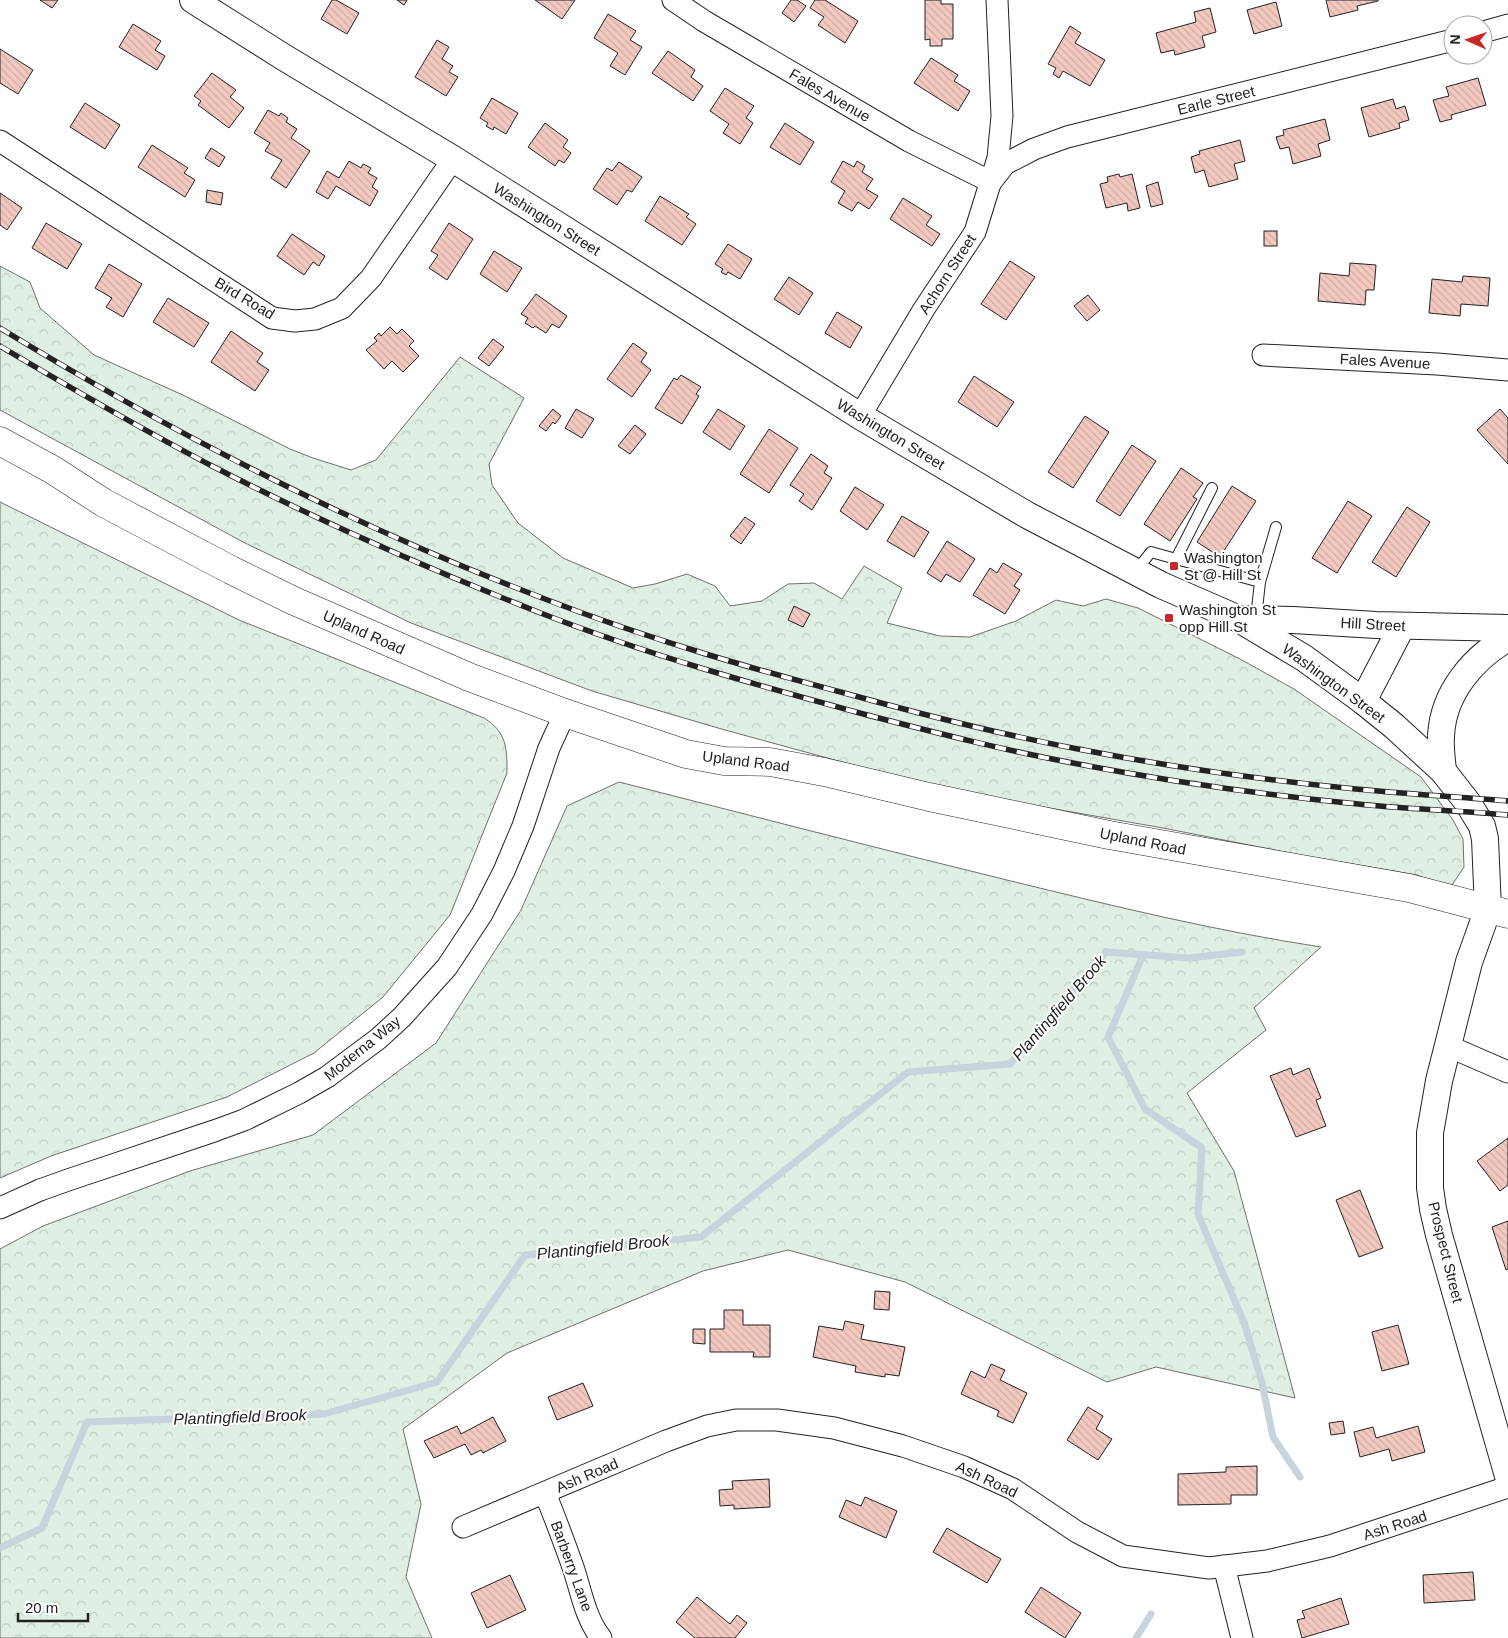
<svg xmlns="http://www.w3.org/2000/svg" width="1508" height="1638" viewBox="0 0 1508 1638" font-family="Arial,sans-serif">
  <defs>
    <pattern id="forest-crowns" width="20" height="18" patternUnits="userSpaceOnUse" patternTransform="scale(1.25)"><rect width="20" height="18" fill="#e0efe3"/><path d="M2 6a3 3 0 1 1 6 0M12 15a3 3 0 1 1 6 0" fill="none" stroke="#c0cdc2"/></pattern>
    <pattern id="building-back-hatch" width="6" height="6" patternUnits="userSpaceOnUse" patternTransform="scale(1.25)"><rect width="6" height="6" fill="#f3c9c0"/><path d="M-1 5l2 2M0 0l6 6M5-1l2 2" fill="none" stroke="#d0aca5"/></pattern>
  </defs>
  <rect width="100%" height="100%" fill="#fff"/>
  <g fill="url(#forest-crowns)" stroke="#6f6f6f">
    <path d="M0,266L30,282L40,308L94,355L185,396L290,449L313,458L351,470L376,460L460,357L524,398L489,464L492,485L518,523L563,558L633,588L655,584L687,574L715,586L730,606L762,601L788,584L814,583L842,599L864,566L902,588L887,623L940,636L970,637L1016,621L1056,600L1083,606L1106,599L1138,608L1240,659L1294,689L1421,777L1453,820L1463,839L1464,867L1450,888L1417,875L1305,856L1163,828L941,789L725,730L592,691L411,623L243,542L0,410Z"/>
    <path d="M0,502L239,620L484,718C507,732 507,749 507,773L450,915L383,997L314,1053L227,1097L51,1156L0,1178Z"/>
    <path d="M619,782C749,815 880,849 1011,881C1113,906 1216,931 1321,947L1254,1008L1266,1030L1187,1093L1234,1171L1295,1398L1156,1367L1107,1382L905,1282L788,1250L703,1271L507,1353L403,1429L421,1504L406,1577L432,1638H0V1249L43,1226L190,1171L313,1135L436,1043L521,910L567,806Z"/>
  </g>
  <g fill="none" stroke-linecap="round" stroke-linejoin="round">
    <g stroke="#c7d3dd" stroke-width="7">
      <path d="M1143,955L1108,1037L1145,1109L1202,1148L1198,1214L1245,1325L1262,1383L1273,1437L1300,1477"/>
      <path d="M0,1548L42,1528L87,1422L324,1414L437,1382L525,1255L701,1237L908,1072L1010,1064L1106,952L1189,958L1242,952"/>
      <path d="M1136,1638L1151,1614"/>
    </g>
  </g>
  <g fill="url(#building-back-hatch)" stroke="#222">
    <path d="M40,0H58L52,8Z"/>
    <path d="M332,0H336L359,13L347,34L321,19Z"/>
    <path d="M397,0H407L404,5Z"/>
    <path d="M535,0H575L562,19Z"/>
    <path d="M791,0H797L806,6L794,22L782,13Z"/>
    <path d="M815,0H825L858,21L845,43L818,25L824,17L810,8Z"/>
    <path d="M925,0H941V4H953V39H942V46H930V39L925,40Z"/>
    <path d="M1326,0H1378V1L1357,6L1358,10L1330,17Z"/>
    <path d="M1276,2L1282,26L1254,34L1247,10Z"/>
    <path d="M1210,8L1216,32L1202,36L1205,47L1175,55L1174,50L1161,53L1156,33L1196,22L1194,12Z"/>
    <path d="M608,14L636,31L630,40L642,47L625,75L610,66L618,53L594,38Z"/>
    <path d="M133,24L161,41L155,50L165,56L157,70L119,47Z"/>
    <path d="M1070,26L1081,33L1075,43L1105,60L1090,86L1063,71L1059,78L1053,74L1056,68L1048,64Z"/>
    <path d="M437,40L449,47L442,59L453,66L449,72L458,77L446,96L415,77Z"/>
    <path d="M0,49L33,70L18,94L0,83Z"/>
    <path d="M668,51L695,70L691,77L703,86L693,101L652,73Z"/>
    <path d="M931,58L958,75L954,81L970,91L958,111L914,83Z"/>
    <path d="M212,73L236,90L230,97L244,108L229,128L198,105L201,101L194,96Z"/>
    <path d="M1478,78L1486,105L1451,115L1452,119L1440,122L1433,100L1449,96L1446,87Z"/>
    <path d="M725,88L754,106L746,118L753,123L740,144L723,133L729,124L710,111Z"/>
    <path d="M492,98L518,113L506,134L494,127L493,130L486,126L488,123L480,118Z"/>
    <path d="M1393,99L1396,109L1405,106L1409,120L1399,123L1400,128L1369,137L1361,108Z"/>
    <path d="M85,103L120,125L105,149L70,127Z"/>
    <path d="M268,110L279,116L281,113L288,118L286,122L297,129L291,138L310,151L286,188L271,178L282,160L265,151L270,143L254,133Z"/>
    <path d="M1325,119L1330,140L1318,144L1321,156L1293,164L1289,147L1280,149L1276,137L1284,135L1283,130Z"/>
    <path d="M545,123L568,140L563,147L571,153L564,163L559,160L555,166L528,147Z"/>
    <path d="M785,123L814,142L800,165L770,147Z"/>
    <path d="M1240,140L1245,161L1234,164L1238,179L1209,187L1204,170L1195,173L1191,157L1200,154L1199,151Z"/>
    <path d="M152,145L188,168L184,173L195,180L185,197L138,167Z"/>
    <path d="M211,148L225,157L219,167L205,158Z"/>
    <path d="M349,161L361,168L363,164L371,168L368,173L377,178L372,187L378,191L370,206L336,186L328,199L316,192L327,171L339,178Z"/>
    <path d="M843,161L854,167L857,161L865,166L862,172L873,179L866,189L878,196L869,209L858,202L852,211L838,203L845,191L831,182Z"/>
    <path d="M619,162L642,177L632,192L627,190L617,205L593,189L607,168L612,171Z"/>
    <path d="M1119,174L1120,177L1132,174L1140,208L1128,211L1127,203L1106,208L1100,184L1108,182L1107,177Z"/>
    <path d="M1158,182L1163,204L1151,207L1146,186Z"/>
    <path d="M207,190L223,193L221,205L206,202Z"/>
    <path d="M0,193L22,208L7,230L0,225Z"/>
    <path d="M660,196L689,214L686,217L696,224L682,245L645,221Z"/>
    <path d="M903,198L932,216L926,225L940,234L932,246L890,219Z"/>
    <path d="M46,223L82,244L67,269L32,248Z"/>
    <path d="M449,223L473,239L447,280L429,268L438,255L431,251Z"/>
    <rect x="1264" y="231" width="13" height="15"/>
    <path d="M292,234L325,256L319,266L313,262L304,275L277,256Z"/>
    <path d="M728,244L752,259L740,279L728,272L726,275L721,272L723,269L715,264Z"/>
    <path d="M494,251L522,268L507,292L480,274Z"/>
    <path d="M1010,261L1035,277L1006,320L981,304Z"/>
    <path d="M1350,263L1376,265L1374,290H1366L1365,305L1318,301L1320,273L1349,276Z"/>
    <path d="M109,264L142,284L123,317L106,307L112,298L95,288Z"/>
    <path d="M1463,276L1490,278L1488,306L1461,304L1460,316L1429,313L1432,279L1462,282Z"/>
    <path d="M789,277L813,293L799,315L774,299Z"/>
    <path d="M536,294L567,316L559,328L552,324L546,333L535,326L533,328L525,323L528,318L521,314Z"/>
    <path d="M1088,295L1100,310L1087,321L1074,306Z"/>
    <path d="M168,298L209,323L194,347L153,322Z"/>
    <path d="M837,312L862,327L850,348L825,333Z"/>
    <path d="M390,327L397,334L402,329L414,341L409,346L419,356L403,372L392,361L384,369L366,350L377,341L374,338L379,333L381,336Z"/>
    <path d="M231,331L263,353L257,362L269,370L255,391L211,362Z"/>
    <path d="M493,339L504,347L489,366L478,358Z"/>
    <path d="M633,343L647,353L641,362L651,370L632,397L607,379Z"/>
    <path d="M681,375L701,387L696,394L699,396L682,424L655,408L674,378L677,380Z"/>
    <path d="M974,376L1014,402L997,427L958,402Z"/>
    <path d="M553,409L561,416L555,424L553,422L546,431L539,426Z"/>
    <path d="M576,409L594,419L582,438L565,428Z"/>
    <path d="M718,409L745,426L730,450L703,432Z"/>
    <path d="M1500,409L1508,418V464L1477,430Z"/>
    <path d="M1085,416L1109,432L1073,488L1048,472Z"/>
    <path d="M635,425L646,434L630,454L618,446Z"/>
    <path d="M769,429L798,448L769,493L740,474Z"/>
    <path d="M1132,445L1156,461L1120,516L1096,501Z"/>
    <path d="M811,454L828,466L824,473L832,478L812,510L799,501L804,494L790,485Z"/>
    <path d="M1181,468L1203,483L1193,497L1197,499L1170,541L1144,524Z"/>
    <path d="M1232,486L1256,501L1220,557L1197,542Z"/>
    <path d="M855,487L884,505L867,530L840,511Z"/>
    <path d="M1348,501L1372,516L1337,573L1312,558Z"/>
    <path d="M1407,507L1430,522L1396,577L1372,562Z"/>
    <path d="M902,516L929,532L914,557L887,541Z"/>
    <path d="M745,517L755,524L741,544L730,536Z"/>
    <path d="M947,541L975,559L960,582L946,574L941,582L927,573Z"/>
    <path d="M1003,563L1022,574L1014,586L1020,590L1005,614L973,595L990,568L997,573Z"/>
    <path d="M794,606L810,614L803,627L788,620Z"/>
    <path d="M1291,1068L1293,1075L1309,1068L1321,1098L1316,1100L1326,1126L1296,1137L1270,1076Z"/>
    <path d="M1508,1138V1185L1500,1191L1477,1161Z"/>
    <path d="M1360,1190L1383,1248L1359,1257L1336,1200Z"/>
    <path d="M1508,1221V1269L1506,1270L1492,1227Z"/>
    <path d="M875,1291L890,1292L889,1310L874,1309Z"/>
    <path d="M724,1310H743V1325H770V1357H753L754,1352H710V1329H724Z"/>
    <path d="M845,1321L864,1325L861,1339L905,1347L899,1376L885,1374V1377L855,1372L856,1366L813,1357L819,1326L843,1330Z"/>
    <path d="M1398,1325L1409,1364L1382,1371L1372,1332Z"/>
    <path d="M693,1329H705V1344L693,1343Z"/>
    <path d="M991,1364L1005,1370L1000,1380L1027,1393L1013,1423L997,1416L999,1411L961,1394L971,1371L985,1378Z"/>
    <path d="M583,1383L593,1406L557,1420L548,1397Z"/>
    <path d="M1088,1407L1103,1416L1096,1429L1112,1439L1098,1460L1067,1440Z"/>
    <path d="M493,1417L506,1441L483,1453L481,1450L471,1455L465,1444L434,1458L424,1441L457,1426L461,1434Z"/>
    <path d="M1343,1421L1345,1433L1331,1435L1329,1423Z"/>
    <path d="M1418,1426L1425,1452L1392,1461L1389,1449L1360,1457L1354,1432L1373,1427L1376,1438Z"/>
    <path d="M1257,1466V1495H1231V1504L1178,1505V1474L1226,1472V1467Z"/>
    <path d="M769,1479L770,1507L734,1509V1505L720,1506L719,1490L733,1489L732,1481Z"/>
    <path d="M865,1497L897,1511L886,1538L839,1517L846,1500L861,1506Z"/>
    <path d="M947,1528L1001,1559L987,1583L933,1552Z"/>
    <path d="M1473,1572L1475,1600L1424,1603L1423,1575Z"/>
    <path d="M510,1575L526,1610L487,1628L471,1593Z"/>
    <path d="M1041,1587L1081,1613L1065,1638L1025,1612Z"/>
    <path d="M697,1597L730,1624L737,1615L747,1623L735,1638H695L676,1622Z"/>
    <path d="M1341,1598L1349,1624L1302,1638L1297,1620L1305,1618L1302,1611Z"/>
  </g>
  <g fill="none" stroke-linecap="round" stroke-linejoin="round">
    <g stroke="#222" stroke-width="12">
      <g id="service">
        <path d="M1212,488L1176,559L1260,582"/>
        <path d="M1135,572L1151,552L1176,559"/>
        <path d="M1256,618L1260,582L1276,527"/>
      </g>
    </g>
    <g stroke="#222" stroke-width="23">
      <g id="minor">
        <path d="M673,0L704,21L909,141L991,182L1005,164L1034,149L1067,137L1453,40"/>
        <path d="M1483,32L1508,25"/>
        <path d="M0,141L272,318L295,321L315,319L342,308L371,278L453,159"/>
        <path d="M1263,355L1437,364L1508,370"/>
        <path d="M860,416L924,309L975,232L998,158L1002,116L997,0"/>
        <path d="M1448,1046L1508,1072"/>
        <path d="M0,1208L40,1190L68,1180L214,1131L244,1120L299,1093L327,1077L378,1039L402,1017L447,967L482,914L504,871L523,826L549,748L565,713"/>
        <path d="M545,1493C555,1518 565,1544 574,1570C581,1592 586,1619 601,1638"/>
        <path d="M463,1527L666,1441L707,1426L736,1420H777L834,1428L903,1446L964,1467L1013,1489L1077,1532L1123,1556L1209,1568L1267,1561L1330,1546L1508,1487"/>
        <path d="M1224,1566L1242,1638"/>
      </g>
    </g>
    <g stroke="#222" stroke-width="28">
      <g id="tertiary">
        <path d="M193,0L285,58L453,159L860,416L1027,515L1161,585L1239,619L1304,658L1363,701L1394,726L1443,771L1468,803L1482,826L1485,839L1488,909L1469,962L1439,1081L1430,1133V1188L1433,1209L1439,1235L1508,1476"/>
        <path d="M1240,619L1293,620L1376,625L1508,628"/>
        <path d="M1363,701L1402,626"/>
        <path d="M1443,771C1442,759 1440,748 1441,736C1443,693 1473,658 1508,638"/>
      </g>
    </g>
    <g stroke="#222" stroke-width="29">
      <path id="secondary" d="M0,441L53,470L104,503L231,570L294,601L469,677L565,713L686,754L724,761L770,762L824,772L929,797L1109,835L1409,888L1508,914"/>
    </g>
    <use href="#service" stroke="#fff" stroke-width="10"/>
    <use href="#minor" stroke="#fff" stroke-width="21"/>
    <use href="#tertiary" stroke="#fff" stroke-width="26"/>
    <use href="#secondary" stroke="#fff" stroke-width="28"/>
    <g stroke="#222" stroke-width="5.5">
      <g id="rail">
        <path d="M0,328C174,434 355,527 545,599C648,639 753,669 859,697C932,717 1004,735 1078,749C1170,767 1263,780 1356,789C1407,794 1457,797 1508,801"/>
        <path d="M0,346C71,388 143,430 216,468C321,522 429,569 538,612C645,654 756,685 867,715C937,733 1007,751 1078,764C1167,781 1258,794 1348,803C1401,809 1455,810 1508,815"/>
      </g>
    </g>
    <use href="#rail" stroke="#fff" stroke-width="4" stroke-dasharray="11" stroke-linecap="butt"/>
  </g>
  <g fill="#c62828" stroke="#fff" stroke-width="2">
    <rect x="1169" y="561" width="10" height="10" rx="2.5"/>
    <rect x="1164" y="613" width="10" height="10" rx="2.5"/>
  </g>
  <g text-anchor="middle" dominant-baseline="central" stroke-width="4" stroke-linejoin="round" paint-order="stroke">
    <g font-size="15" fill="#222" stroke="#fff">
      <text transform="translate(830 95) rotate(30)">Fales Avenue</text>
      <text transform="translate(1216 100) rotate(-14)">Earle Street</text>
      <text transform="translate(547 219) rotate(32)">Washington Street</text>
      <text transform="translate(947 274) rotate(-57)">Achorn Street</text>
      <text transform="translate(245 298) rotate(31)">Bird Road</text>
      <text transform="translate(1385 361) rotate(3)">Fales Avenue</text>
      <text transform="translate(891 434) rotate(31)">Washington Street</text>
      <text transform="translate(1373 624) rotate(3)">Hill Street</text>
      <text transform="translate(364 632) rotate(24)">Upland Road</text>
      <text transform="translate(1334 683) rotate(36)">Washington Street</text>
      <text transform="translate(746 761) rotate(7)">Upland Road</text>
      <text transform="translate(1143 841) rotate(11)">Upland Road</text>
      <text transform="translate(362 1048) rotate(-39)">Moderna Way</text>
      <text transform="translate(1446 1252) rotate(76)">Prospect Street</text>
      <text transform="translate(587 1475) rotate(-23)">Ash Road</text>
      <text transform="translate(987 1479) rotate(25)">Ash Road</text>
      <text transform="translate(1395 1525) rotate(-18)">Ash Road</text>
      <text transform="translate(572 1566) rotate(70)">Barberry Lane</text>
    </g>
    <g font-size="15" fill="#222" stroke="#fff" text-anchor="start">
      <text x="1184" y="557">Washington<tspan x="1184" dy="17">St @ Hill St</tspan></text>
      <text x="1179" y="609">Washington St<tspan x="1179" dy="17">opp Hill St</tspan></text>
    </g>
    <g font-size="16" font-style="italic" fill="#222" stroke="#fff">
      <text transform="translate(1059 1008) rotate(-49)">Plantingfield Brook</text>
      <text transform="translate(603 1247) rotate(-6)">Plantingfield Brook</text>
      <text transform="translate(240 1417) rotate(-2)">Plantingfield Brook</text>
    </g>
  </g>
  <g transform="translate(1468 40) rotate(272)"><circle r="24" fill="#ffffff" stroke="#a7a7a7"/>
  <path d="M0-4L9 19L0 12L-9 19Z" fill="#c62828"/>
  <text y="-8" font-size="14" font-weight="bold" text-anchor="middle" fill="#222222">N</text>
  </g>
  <path d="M18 1613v8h70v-8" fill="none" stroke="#222222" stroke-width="2.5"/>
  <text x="25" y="1613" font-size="15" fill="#222222" stroke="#ffffff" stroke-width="4" paint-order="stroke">20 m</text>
</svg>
